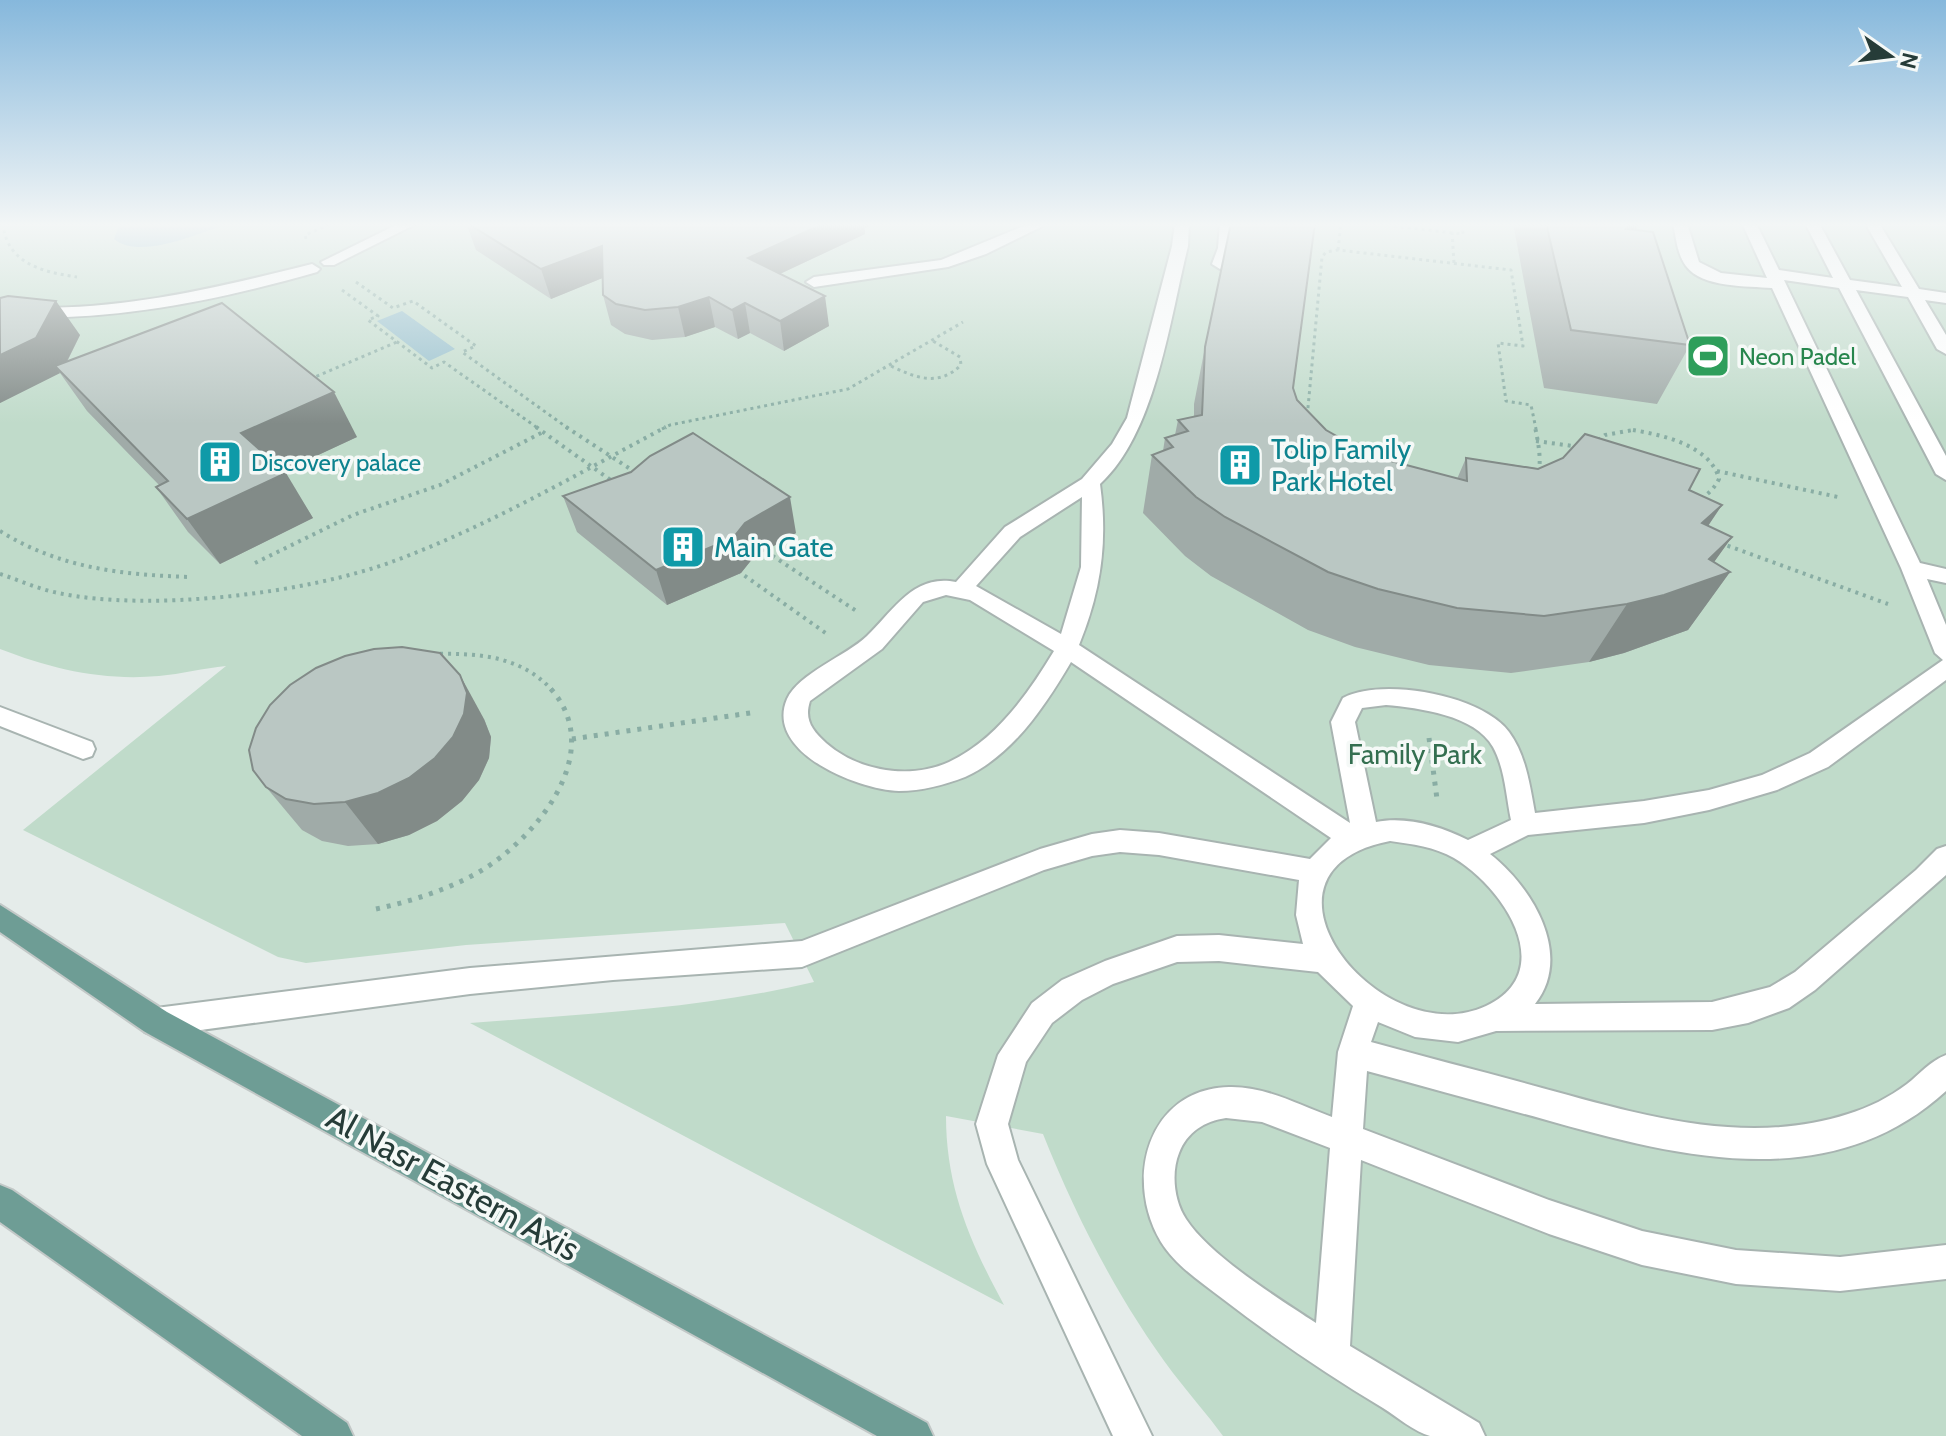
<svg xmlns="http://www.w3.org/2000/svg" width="1946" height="1436" viewBox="0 0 1946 1436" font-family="Cabin,sans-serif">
  <rect width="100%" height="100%" fill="#e5ecea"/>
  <path fill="#c0dbca" d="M0,223H1946V1436H1223C1207,1414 1189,1394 1173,1373C1119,1301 1076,1217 1043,1134L946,1116C946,1188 970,1242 1004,1305L470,1023C586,1014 701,1009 814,982L785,923L466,945L306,963L278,957L23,830L226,666C204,668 181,674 159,676C102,681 52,669 0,649Z"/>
  <g fill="#93becb">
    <path d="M120,223H230C201,232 140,261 114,239Z"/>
    <path d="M402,311L455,349L429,361L377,321Z"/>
  </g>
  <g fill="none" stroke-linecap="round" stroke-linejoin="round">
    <g stroke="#a8b4b1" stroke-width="4">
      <g id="lane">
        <path d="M1031,223H1049L986,254L948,267L814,287L806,282L814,277L941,260Z"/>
        <path d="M1175,223H1189L1188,246C1170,318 1156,433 1100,484C1108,542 1101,591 1079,645L1350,823L1331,722L1343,698C1382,677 1482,695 1509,732C1526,755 1530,786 1535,813L1644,801L1709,790L1762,775L1810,753L1943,660L1935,653L1901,568L1772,288C1748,286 1702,288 1686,266C1677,254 1676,237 1673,223H1687L1699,262L1721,273L1767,278L1742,223H1756L1779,270L1833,278L1805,223H1819L1850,280L1902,287L1865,223H1879L1919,289L1946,293V303L1925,300L1946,335V354L1937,349L1908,297L1856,290L1946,456V480L1936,474L1839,288L1784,280L1920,563L1946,569V583L1927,579L1946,625V680L1828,767L1777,790L1709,810L1644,823L1528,835L1490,854C1531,886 1574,954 1535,1004L1712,1002L1770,987L1795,972L1916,870L1937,849L1946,846V875L1815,990L1789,1008L1748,1023L1712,1030L1496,1031L1458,1042L1415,1037L1378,1022L1371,1042C1428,1058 1485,1072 1542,1088C1641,1115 1746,1147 1848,1114C1868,1108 1890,1097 1907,1084C1920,1074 1930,1061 1946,1055V1091C1830,1197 1677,1157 1543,1119C1484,1103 1426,1087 1367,1071L1363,1129L1549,1200L1642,1231L1736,1250L1840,1257L1946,1245V1279L1840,1291L1736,1284L1642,1265L1549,1234L1361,1160L1350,1346L1479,1423L1485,1436C1468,1436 1446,1436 1430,1436C1415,1432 1397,1417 1383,1408C1328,1375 1275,1339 1223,1299C1201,1282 1176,1266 1161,1242C1124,1181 1147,1089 1229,1087C1265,1086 1299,1105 1332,1117L1338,1052L1353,1006L1318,972L1219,961L1177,962L1113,984L1082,1000L1052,1023L1026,1062L1008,1124L1018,1160L1152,1436H1113L987,1164L976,1124L998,1055L1032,1003L1062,980L1105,961L1177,936L1219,935L1303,944L1296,915L1299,880L1159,855L1120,852L1092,856L1044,870L802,967L613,980L470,994L156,1036L145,1032L141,1022L145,1012L156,1008L470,968L802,941L1040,849L1092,834L1120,830L1159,833L1310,859L1331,838L1071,662C1045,706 1013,755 965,777C944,785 922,791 899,791C860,790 764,753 787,699C799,673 846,656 867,636C893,611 914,573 956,582L1005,527L1082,479L1112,444L1127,418L1172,246ZM1082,497L1081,567L1061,634L976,586L1020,537ZM946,595L970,600L1054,651C1028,694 996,740 949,762C909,780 858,771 826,743C812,730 804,720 810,701L882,649L923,602ZM1386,705C1419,708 1475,715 1493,747C1505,769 1506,796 1511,820L1468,840C1440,826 1406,816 1376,822L1355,722L1362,708ZM1390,841C1412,844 1435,847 1454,858C1503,887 1560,971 1486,1006C1380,1055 1234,871 1390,841ZM1226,1118L1262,1122L1330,1148L1316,1323C1278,1298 1210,1256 1186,1219C1174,1201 1171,1173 1179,1153C1187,1132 1205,1121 1226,1118Z"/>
        <path d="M1220,223H1234C1234,238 1236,262 1220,269L1212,264L1218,248Z"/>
        <path d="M0,707L92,742L95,749L92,756L83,759L0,726Z"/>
      </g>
    </g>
    <g stroke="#a8b4b1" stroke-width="4">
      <g id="street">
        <path d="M400,223H418L334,265H324L321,262Z"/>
        <path d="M312,264L320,269L317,272C212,302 110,322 0,317V307C112,313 205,291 312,264Z"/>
      </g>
    </g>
    <g stroke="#c2c8c7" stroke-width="4">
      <g id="primary">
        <path d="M0,905L167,1012L927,1423L933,1436H877L145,1032L0,932Z"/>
        <path d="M0,1185L12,1190L347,1423L353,1436H302L0,1222Z"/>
      </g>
    </g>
    <g stroke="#89ada4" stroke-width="3" stroke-dasharray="3 4" stroke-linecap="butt">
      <path d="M3,223C6,263 42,272 77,277"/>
      <path d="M1366,223L1463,234L1462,223"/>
      <path d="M1452,232L1454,263"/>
      <path d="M306,239L305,235L333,223"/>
      <path d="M1338,250L1341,223"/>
      <path d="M356,282L393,308L413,301L476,346L462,352L569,429"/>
      <path d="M342,290L378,316L368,320L432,368L444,362L539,429"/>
      <path d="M891,366C916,378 939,387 961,365L960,357L933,341"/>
      <path d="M310,379L397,342"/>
      <path d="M662,429L670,425L848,389L963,322"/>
      <path d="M1306,429L1322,257L1326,252L1338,250L1511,270L1523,346L1498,343L1506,401L1531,405L1536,429"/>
    </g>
    <g stroke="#89ada4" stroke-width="4" stroke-dasharray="3 5" stroke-linecap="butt">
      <path d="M536,427L612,481"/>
      <path d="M566,427L638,474"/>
      <path d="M1306,427C1312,445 1319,461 1333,475C1369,509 1500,537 1533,487C1544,470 1539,446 1535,427"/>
      <path d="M1633,430C1663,435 1711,446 1719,479C1694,529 1619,492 1594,459L1597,441L1605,435Z"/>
      <path d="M1536,441L1580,447"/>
      <path d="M1717,471L1838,497"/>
      <path d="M0,531C59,568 122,575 191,577"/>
      <path d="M1720,543L1888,604"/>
      <path d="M759,547L858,612"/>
      <path d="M255,563L353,515L440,485L543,432"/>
      <path d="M738,571L827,634"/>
      <path d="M0,574C19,580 38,589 58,593C149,612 306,594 394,561C489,526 577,474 666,427"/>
      <path d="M432,654C476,653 520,655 552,690"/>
    </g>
    <g stroke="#89ada4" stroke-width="5" stroke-dasharray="4 7" stroke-linecap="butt">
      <path d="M1429,738L1437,799"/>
      <path d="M572,739L757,712"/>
      <path d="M376,909C412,901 447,890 479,872C537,838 608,751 550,688"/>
    </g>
    <use href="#lane" fill="#fff" fill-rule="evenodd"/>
    <use href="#street" fill="#fff" fill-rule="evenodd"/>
    <use href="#primary" fill="#6e9d95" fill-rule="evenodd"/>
  </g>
  <g fill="#a0aba8">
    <path d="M466,223H876L865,228V234L780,274L829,326L784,351L750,333L738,339L715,327L685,337L652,340L625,334L611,325L603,295L602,278L551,299L476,250Z"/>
    <path d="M1513,223H1639L1636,230L1690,345L1657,404L1544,388Z"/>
    <path d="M0,298L80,335L67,362L357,437L283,471L313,518L220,564L188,532L156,487L159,485L87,411L60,373L0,403Z"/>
    <path d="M1205,347L1293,388L1297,400L1326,430L1372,456L1457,479L1466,458L1689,490L1722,505L1708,526L1732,537L1714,562L1730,572L1688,630L1624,653L1589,662L1511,673L1429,665L1355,647L1308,630L1211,576L1185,556L1143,513L1152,455L1163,451L1165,438L1175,435L1178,420L1194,417V404Z"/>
    <path d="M563,496L796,533L753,558L741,573L667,605L577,532Z"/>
    <path d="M484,719L491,737L489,758L479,780L462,801L437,821L409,835L378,844L348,846L322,841L302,830L266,787Z"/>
  </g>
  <g fill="#828b88">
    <path d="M825,223H876L865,228V234L752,287L748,258Z"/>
    <path d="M1631,223H1639L1622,258L1626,229Z"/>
    <path d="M602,246L610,275L551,299L541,269Z"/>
    <path d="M825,296L829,326L784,351L780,321Z"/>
    <path d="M709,297L715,327L685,337L678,307Z"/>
    <path d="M56,301L80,335L61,373L55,366L60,373L0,403V355Z"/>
    <path d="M745,303L750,333L738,339L732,310Z"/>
    <path d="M334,392L357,437L269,478L241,433Z"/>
    <path d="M286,473L313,518L220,564L187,519Z"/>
    <path d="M790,497L796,533L753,558L741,573L667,605L656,570L745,523Z"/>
    <path d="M1722,505L1683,563L1702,523Z"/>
    <path d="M1732,537L1699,583L1730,572L1688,630L1624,653L1589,662L1627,604L1709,559Z"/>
    <path d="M460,675L484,719L491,737L489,758L479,780L462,801L437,821L409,835L378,844L345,802Z"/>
  </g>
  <g fill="#bac7c3" stroke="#828b88" stroke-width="2">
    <path d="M467,223H825L748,258L825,296L780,321L745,303L732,310L709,297L678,307L645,310L616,304L603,295L602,246L541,269Z"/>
    <path d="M1231,223H1315L1293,388L1297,400L1326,430L1372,456L1467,481L1466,458L1538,469L1563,458L1585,434L1700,469L1689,490L1722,505L1702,523L1732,537L1709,559L1730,572L1664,595L1627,604L1544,616L1457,608L1378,589L1328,572L1225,517L1196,497L1152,455L1173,447L1165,438L1188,431L1178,420L1202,415L1205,347Z"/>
    <path d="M1546,223H1631L1626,229L1653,232L1690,345L1571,330Z"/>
    <path d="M8,296L56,301L36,338L0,355V298Z"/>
    <path d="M222,303L334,392L241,433L286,473L187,519L156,487L168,481L55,366Z"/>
    <path d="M693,433L790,497L745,523L733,538L656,570L563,496L631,472L650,456Z"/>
    <path d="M402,647L440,653L460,675L467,693L464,714L453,737L435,758L409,778L378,793L345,802L314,804L286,799L266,787L253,770L249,750L256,728L270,705L290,685L316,668L345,656L374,649Z"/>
  </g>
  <linearGradient id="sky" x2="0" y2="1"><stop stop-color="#86b8dc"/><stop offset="0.53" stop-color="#f3f6f6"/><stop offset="1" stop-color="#f3f6f6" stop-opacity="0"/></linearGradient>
  <rect width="1946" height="424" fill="url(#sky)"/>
  <defs>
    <g id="stadium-square" transform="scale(2.3)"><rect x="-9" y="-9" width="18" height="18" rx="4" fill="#2e9e5b" stroke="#f5f9f7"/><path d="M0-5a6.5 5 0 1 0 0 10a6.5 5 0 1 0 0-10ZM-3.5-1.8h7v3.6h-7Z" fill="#fff"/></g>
    <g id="building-square" transform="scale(2.3)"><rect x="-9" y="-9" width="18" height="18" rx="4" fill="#0f9aa8" stroke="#f5f9f7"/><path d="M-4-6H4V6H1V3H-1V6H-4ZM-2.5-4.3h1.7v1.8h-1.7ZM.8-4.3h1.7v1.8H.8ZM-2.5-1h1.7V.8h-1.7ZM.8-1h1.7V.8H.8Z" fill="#fff"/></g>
  </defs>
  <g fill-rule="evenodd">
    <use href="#stadium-square" x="1708" y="356"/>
    <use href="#building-square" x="220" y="462"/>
    <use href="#building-square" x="1240" y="465"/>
    <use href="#building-square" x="683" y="547"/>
  </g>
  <g text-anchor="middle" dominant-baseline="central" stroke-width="7" stroke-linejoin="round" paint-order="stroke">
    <g font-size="24" fill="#27864d" stroke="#f5f9f7" text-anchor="start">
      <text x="1739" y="356">Neon Padel</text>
    </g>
    <g font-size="24" fill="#0d838f" stroke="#f5f9f7" text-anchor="start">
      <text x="251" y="462">Discovery palace</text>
    </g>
    <g font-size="28" fill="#0d838f" stroke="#f5f9f7" text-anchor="start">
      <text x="1271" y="449">Tolip Family<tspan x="1271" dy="32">Park Hotel</tspan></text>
      <text x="714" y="547">Main Gate</text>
    </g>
    <g font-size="28" fill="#346f50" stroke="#f5f9f7">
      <text x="1415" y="754">Family Park</text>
    </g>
    <g font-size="34" fill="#263c38" stroke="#f5f9f7">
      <text transform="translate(453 1183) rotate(29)">Al Nasr Eastern Axis</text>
    </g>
  </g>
  <g transform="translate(1890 56) rotate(104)" stroke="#f5f9f7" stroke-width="6" paint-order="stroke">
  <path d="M0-6L14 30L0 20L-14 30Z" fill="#263c38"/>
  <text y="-12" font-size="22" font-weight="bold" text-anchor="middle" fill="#263c38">N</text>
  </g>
</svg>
